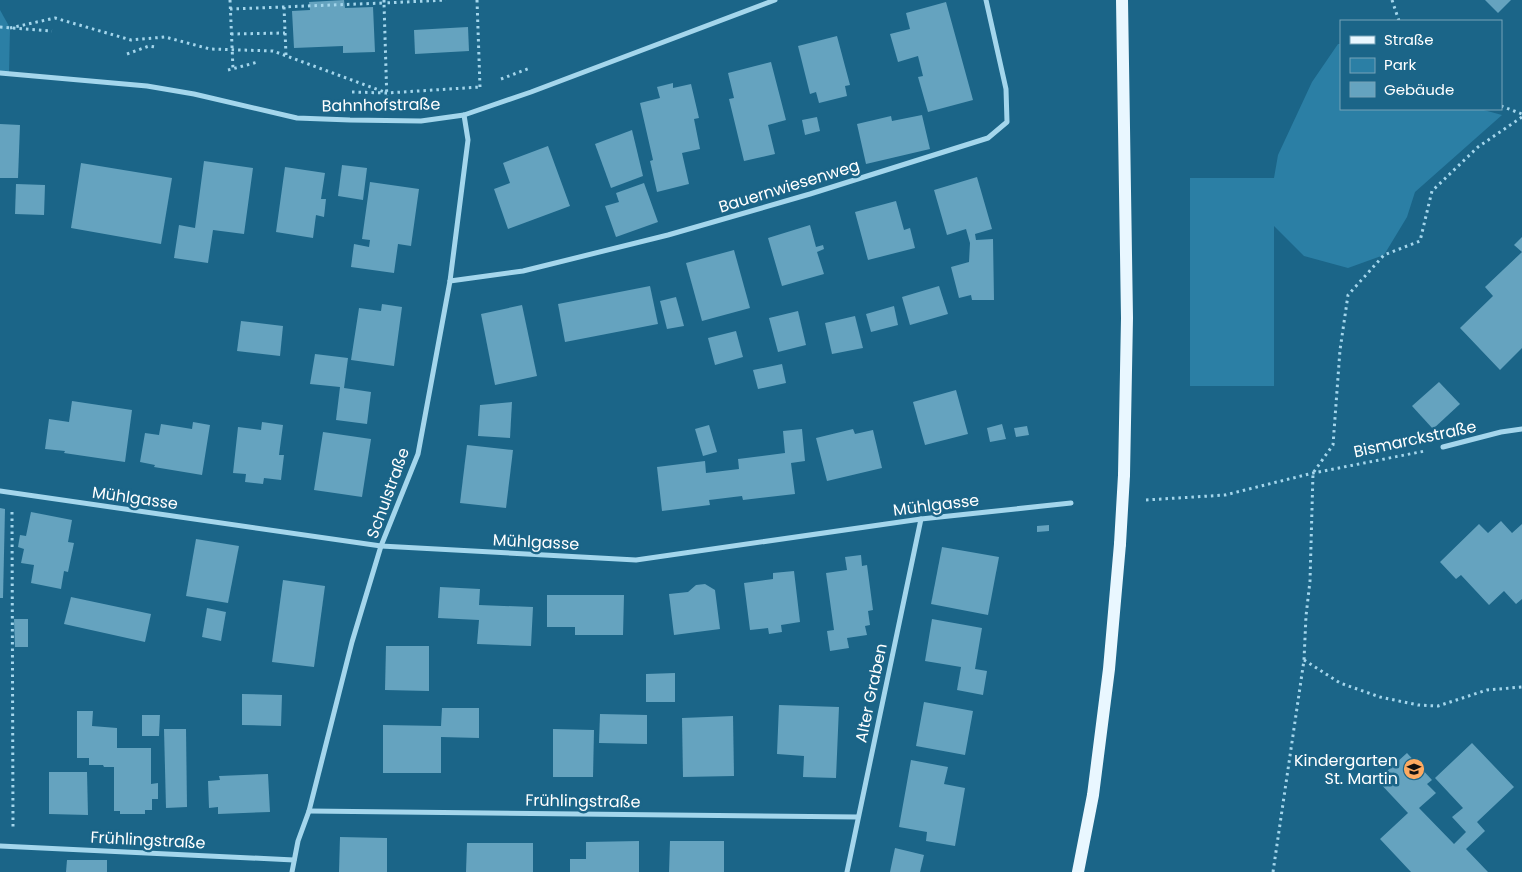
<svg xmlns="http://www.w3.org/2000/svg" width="1522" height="872" viewBox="0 0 1522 872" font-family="Poppins,sans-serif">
  <rect width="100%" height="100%" fill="#1b6588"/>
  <g fill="#2b7fa5">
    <path d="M0,10L10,28L9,73H0Z"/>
    <path d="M1338,44H1341V109H1480L1502,115L1415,192L1407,217L1384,255L1348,268L1304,256L1274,226V386H1190V178H1274L1278,155L1312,82Z"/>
  </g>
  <g fill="#65a3bf">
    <path d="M344,0L345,8L373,7L375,52L343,53V46L294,48L292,11L310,10L309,2Z"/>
    <path d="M1485,0H1511L1498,13Z"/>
    <path d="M946,2L973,100L928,112L918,77L923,76L918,56L898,62L890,34L910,29L906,13Z"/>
    <path d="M468,27L469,51L415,54L414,30Z"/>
    <path d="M837,36L850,85L845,86L847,96L819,103L816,92L810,94L798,46Z"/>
    <path d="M771,62L786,120L768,125L775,154L744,161L729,99L734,98L728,73Z"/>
    <path d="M673,83V88L691,84L699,118L694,119L700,149L682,153L689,184L657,192L650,161L653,160L640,103L660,98L657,87Z"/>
    <path d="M922,115L930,149L866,164L857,124L891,116L892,121Z"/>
    <path d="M817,117L820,131L805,135L802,120Z"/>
    <path d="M0,124L20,125L18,178H0Z"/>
    <path d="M632,130L643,176L611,188L595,144Z"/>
    <path d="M548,146L570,206L508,229L494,189L510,183L503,163Z"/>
    <path d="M204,161L253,168L244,234L213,230L208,263L174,258L179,225L195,228Z"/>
    <path d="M81,163L172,178L161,244L71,228Z"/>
    <path d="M342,165L367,168L363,200L338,196Z"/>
    <path d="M285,167L325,173L321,199H326L324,217L316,215L313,238L276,232Z"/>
    <path d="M977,177L992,229L975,234L976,240L993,239L994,300H972L971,295L959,298L951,267L969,262L970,243L966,229L947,235L934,190Z"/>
    <path d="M370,182L419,189L411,246L398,244L394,273L351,267L354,244L369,247L370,240L362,239Z"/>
    <path d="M644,183L658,222L616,237L605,206L619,202L616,193Z"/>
    <path d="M16,184L45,185L44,215L15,214Z"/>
    <path d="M896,201L904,230L910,228L915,248L868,260L855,212Z"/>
    <path d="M810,225L816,247L823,245L824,249L817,252L824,274L782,286L768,238Z"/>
    <path d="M1522,237V348L1500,370L1460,328L1493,296L1485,287L1522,252L1514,245Z"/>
    <path d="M734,250L750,308L702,321L686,263Z"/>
    <path d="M650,286L658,324L565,342L558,304Z"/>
    <path d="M939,286L948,314L910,325L902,297Z"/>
    <path d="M676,297L684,326L667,329L660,301Z"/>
    <path d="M382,304L402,307L394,366L351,360L359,308L381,311Z"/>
    <path d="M522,305L537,376L495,385L481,314Z"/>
    <path d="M894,306L898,325L871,332L866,314Z"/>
    <path d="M798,311L806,345L778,352L769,318Z"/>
    <path d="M855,316L863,348L832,354L825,323Z"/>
    <path d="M241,321L283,326L280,356L237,351Z"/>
    <path d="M736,331L743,357L715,365L708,338Z"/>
    <path d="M315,354L348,358L344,388L371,392L367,424L336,420L340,387L310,384Z"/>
    <path d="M782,364L786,383L758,389L753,370Z"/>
    <path d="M1439,382L1460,404L1433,429L1412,406Z"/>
    <path d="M956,390L968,434L925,445L913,402Z"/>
    <path d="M72,401L132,410L125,462L64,453L65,451L45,449L49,419L69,422Z"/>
    <path d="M512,402L510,438L478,436L480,405Z"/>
    <path d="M193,422L210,425L202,475L154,467L155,465L140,462L145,433L159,435L161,424L192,429Z"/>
    <path d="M262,422L283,425L279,455H284L281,480L264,478L263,484L245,482L246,474L233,473L238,427L261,430Z"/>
    <path d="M1002,424L1006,439L990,442L987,428Z"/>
    <path d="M709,425L717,452L703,456L695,429Z"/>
    <path d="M1027,426L1029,435L1016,437L1014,428Z"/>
    <path d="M802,429L805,461L791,463L795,494L743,500L742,496L709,500L710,505L662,511L657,467L705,461L706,473L739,469L738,459L785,453L783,431Z"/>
    <path d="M853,429L855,434L873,430L882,468L827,481L816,438Z"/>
    <path d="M323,432L371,439L362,497L314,490Z"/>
    <path d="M467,445L513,450L506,508L460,503Z"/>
    <path d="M0,508L5,509L3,598H0Z"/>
    <path d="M31,512L72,520L68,542L74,543L68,572L64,571L61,589L31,583L34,565L21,563L24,549L18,547L20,535L26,536Z"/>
    <path d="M1501,521L1512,533L1522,524V599L1516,604L1504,591L1489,605L1461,575L1456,579L1440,562L1479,524L1488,533Z"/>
    <path d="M1049,525V531L1037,532V526Z"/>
    <path d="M196,539L239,546L228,603L186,596Z"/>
    <path d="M942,547L999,557L988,615L931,604Z"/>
    <path d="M861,555L862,566L867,565L873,610L868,611L870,625L865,626L867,635L847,638L849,648L830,651L827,631L834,630L826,573L847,570L845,557Z"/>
    <path d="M794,571L800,622L781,625L782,632L769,634L768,628L750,630L744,583L773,579V573Z"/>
    <path d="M283,580L325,586L314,667L272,662Z"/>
    <path d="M705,584L715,590L720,629L674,635L669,594L688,592L696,585Z"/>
    <path d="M440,587L480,589L479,605L533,607L531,646L477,644L479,620L438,618Z"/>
    <path d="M547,595H624L623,635H575V627H547Z"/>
    <path d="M71,597L151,614L145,642L64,624Z"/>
    <path d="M207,608L226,612L221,641L202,637Z"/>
    <path d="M14,619H28V647H15Z"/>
    <path d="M932,619L982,628L975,669L987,671L983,695L957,690L961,667L925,661Z"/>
    <path d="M386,646H429V691L385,690Z"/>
    <path d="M675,673V702H646V674Z"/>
    <path d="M242,694L282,695L281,726L242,725Z"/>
    <path d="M924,702L973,711L965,755L916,746Z"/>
    <path d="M779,705L839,707L836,778L803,777L804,756L777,754Z"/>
    <path d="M442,708H479V738L441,737V773H383V725L441,726Z"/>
    <path d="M77,711H93L92,726L117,728V748H151V784L158,783V799H152V810H145V814H120V811H114V767H104L103,765H89V758H77Z"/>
    <path d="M600,714L647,715V744L599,743Z"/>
    <path d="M142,715H160L159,736H142Z"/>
    <path d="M733,716L734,776L683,777L682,718Z"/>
    <path d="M164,729H186L187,807L166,808Z"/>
    <path d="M553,729L594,730L593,777H553Z"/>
    <path d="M1472,743L1514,787L1477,822L1485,831L1466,849L1488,872H1411L1380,839L1408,813L1377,780L1407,753L1432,780L1427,784L1436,793L1419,808L1454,844L1466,832L1452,817L1463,808L1435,778Z"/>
    <path d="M911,760L948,767L944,784L965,788L955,846L926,841L927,832L899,827Z"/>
    <path d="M49,772H87L88,815L49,814Z"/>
    <path d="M268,774L270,812L218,814V807L209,808L208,781L220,780L219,776Z"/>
    <path d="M340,837L387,838V872H339Z"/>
    <path d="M639,841V872H570V859H586V842Z"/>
    <path d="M670,841H724V872H669Z"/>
    <path d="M467,843H533V872H466Z"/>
    <path d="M895,848L924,855L920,872H890Z"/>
    <path d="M67,860H107V872H66Z"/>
  </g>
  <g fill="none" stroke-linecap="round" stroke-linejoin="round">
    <g stroke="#a4d6ec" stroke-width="3" stroke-dasharray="2.5 4" stroke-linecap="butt">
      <path d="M230,0L233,69"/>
      <path d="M384,0V3L446,0"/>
      <path d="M477,0L480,87"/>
      <path d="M1392,0L1399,21"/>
      <path d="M284,7L286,55"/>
      <path d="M230,9L384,3L387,103"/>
      <path d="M0,27L52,31"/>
      <path d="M10,28L55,18L131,40L165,37L210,49L273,51L387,93"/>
      <path d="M231,34L285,33"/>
      <path d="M127,54L149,46L155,47"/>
      <path d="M228,70L258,62"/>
      <path d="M501,79L530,68"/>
      <path d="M352,92L387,93L481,87"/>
      <path d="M1501,106L1522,114"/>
      <path d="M1146,500L1225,495L1313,473L1425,451"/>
      <path d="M12,512L13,828"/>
      <path d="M1304,660L1340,683L1380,697L1418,705L1438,706L1487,690L1522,687"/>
      <path d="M1273,872L1304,660L1306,616L1310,581L1313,473L1333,445L1340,350L1348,295L1384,255L1420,241L1432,191L1478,147L1522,117"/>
    </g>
    <g stroke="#a4d6ec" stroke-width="5">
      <path d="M0,73L147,86L194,94L297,118L350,120L421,121L464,115L531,92L775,0"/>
      <path d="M450,281L523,271L668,235L810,194L988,138L1007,122L1006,89L986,0"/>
      <path d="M1443,447L1501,432L1522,429"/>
      <path d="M0,491L381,546L636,560L921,519L1071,503"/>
      <path d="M309,811L858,817"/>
      <path d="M0,846L294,860"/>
      <path d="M292,872L298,841L309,811L352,642L381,546L418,454L450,281L468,140L464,115"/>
      <path d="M847,872L921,519"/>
    </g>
    <g stroke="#e9f7ff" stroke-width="12">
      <path d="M1122,0L1127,318L1124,475"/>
      <path d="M1078,872L1093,795L1109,669L1120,544"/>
    </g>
    <path stroke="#e9f7ff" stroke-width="12" d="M1120,544L1124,475"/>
  </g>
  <defs>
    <g id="school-disc" transform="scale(1.125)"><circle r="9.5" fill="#feaa60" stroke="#1b6588"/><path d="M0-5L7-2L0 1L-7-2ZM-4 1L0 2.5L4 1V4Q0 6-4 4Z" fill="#111"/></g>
  </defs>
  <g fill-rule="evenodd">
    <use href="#school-disc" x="1414" y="769"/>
  </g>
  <g text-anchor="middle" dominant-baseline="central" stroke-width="5" stroke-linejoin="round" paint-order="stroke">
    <g font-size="16" fill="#fff" stroke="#1b6588">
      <text transform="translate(381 105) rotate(-1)">Bahnhofstraße</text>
      <text transform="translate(789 186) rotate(-17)">Bauernwiesenweg</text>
      <text transform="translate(1415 439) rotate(-12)">Bismarckstraße</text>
      <text transform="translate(388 493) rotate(-70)">Schulstraße</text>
      <text transform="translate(135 498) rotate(8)">Mühlgasse</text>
      <text transform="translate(936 505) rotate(-7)">Mühlgasse</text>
      <text transform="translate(536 542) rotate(3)">Mühlgasse</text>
      <text transform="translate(871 693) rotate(-78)">Alter Graben</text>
      <text transform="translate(583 801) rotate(1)">Frühlingstraße</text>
      <text transform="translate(148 840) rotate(3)">Frühlingstraße</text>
    </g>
    <g font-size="16" fill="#fff" stroke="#1b6588" text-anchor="end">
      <text x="1398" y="760">Kindergarten<tspan x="1398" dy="18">St. Martin</tspan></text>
    </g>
  </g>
  <rect x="1340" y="20" width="162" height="90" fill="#1b6588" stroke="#76a3b8"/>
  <rect x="1350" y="36" width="25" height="8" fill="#e9f7ff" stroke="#76a3b8"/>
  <text x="1384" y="45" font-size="15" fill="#ffffff">Straße</text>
  <rect x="1350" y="58" width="25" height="15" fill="#2b7fa5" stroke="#76a3b8"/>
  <text x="1384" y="70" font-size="15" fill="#ffffff">Park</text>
  <rect x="1350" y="82" width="25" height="15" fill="#65a3bf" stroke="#76a3b8"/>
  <text x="1384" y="95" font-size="15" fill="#ffffff">Gebäude</text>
</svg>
